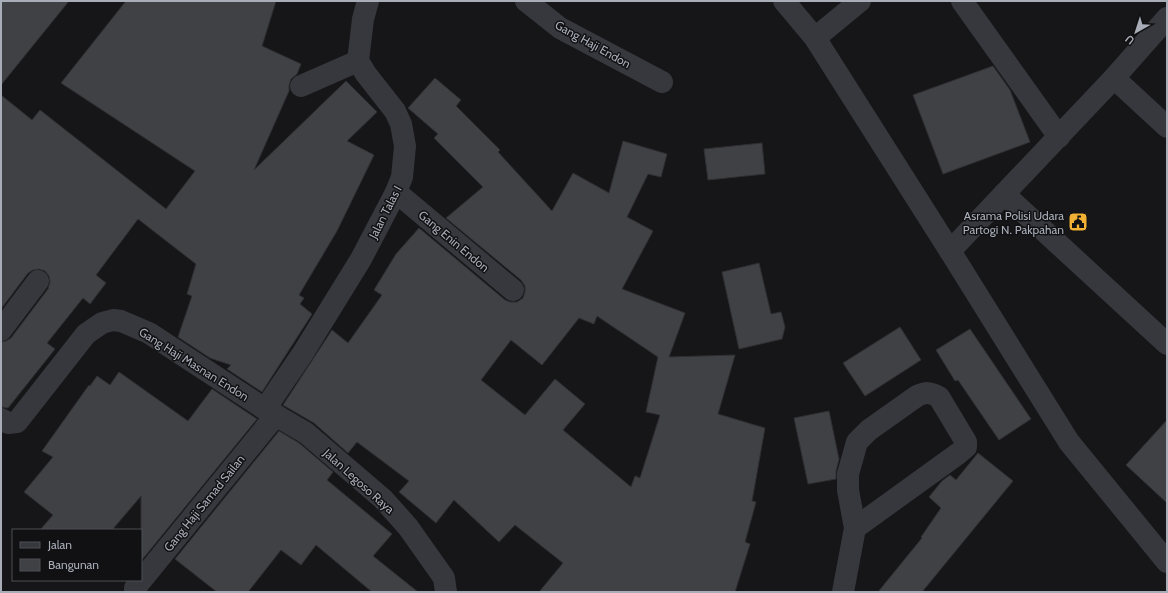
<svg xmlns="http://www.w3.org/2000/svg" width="1168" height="593" viewBox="0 0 1168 593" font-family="Cabin,sans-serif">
  <rect width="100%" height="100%" fill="#161618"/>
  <g fill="#404145" stroke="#303034" fill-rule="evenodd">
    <path d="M1,1H69L1,85Z"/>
    <path d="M126,1H276L262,46L301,64L297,74L291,79L289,85V91L254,170L346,81L377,112L347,141L374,155L337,231L299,295L304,298L300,304L312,314L262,392L227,369L231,365L210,358L178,337L192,296L187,294L196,264L138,219L96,275L106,283L90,304L83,298L47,343L55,349L8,408L1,407V342L6,341L11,338L48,289L50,282L49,276L45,271L39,269L33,270L28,273L1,309V95L32,120L40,110L166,209L195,171L61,83Z"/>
    <path d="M993,66L1010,90L1030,142L943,174L913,95Z"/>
    <path d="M435,78L461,100L456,106L500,150L498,152L552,211L573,173L609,193L623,141L667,154L661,177L648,174L627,217L653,231L622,289L685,313L669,357L735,355L718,414L765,428L752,501L756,502L745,542L750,544L735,592H539L563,563L515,525L499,542L454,500L436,523L399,492L409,481L357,442L348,453L314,423L283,405L332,330L348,343L382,295L374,290L396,254L419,228L505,300L510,302H517L523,298L525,292V286L521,280L446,218L483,187L434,138L438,134L408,108ZM597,316L658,357L646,412L660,415L640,478L635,476L631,487L563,430L585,404L555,379L525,415L481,380L511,340L542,365L579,318L594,324Z"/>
    <path d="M762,143L765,174L708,180L704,149Z"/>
    <path d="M759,263L771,314L781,312L785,327L782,339L739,349L722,272Z"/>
    <path d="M900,327L921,360L865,396L843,363Z"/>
    <path d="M970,329L1031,419L999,440L958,380L955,381L936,350Z"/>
    <path d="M119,372L188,421L212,389L257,419L141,561V496L112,530H40L53,515L24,492L53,457L42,451L89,385L90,386L97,376L110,385Z"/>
    <path d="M829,411L839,459L836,471V479L808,484L794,418Z"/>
    <path d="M1167,420V503L1126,465Z"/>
    <path d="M279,431L299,443L333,472L327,480L392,534L373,556L418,592H372L316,545L301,565L281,550L248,592H217L175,559Z"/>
    <path d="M978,453L1013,481L922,592H878L922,538L921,537L941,508L929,497L942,481L950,475L956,480Z"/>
  </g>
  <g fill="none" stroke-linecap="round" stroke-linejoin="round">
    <g stroke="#37383d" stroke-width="22">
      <path d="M526,1L560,28L662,82"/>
      <path d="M784,1L815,38L950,251"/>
      <path d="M962,1L1059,137"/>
      <path d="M1167,18L1114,78L950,251L1069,442L1167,562"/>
      <path d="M815,38L860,1"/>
      <path d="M1114,78L1167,127"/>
      <path d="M301,86L358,61"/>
      <path d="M396,192L513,290"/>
      <path d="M1004,194L1167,344"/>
      <path d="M1,330L38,281"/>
      <path d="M265,409L303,353L361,259L396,192L402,177L405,146L401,124L395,111L366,74L358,61L363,19L368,1"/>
      <path d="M1,419L8,423L17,422L86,334L102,323L113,320L121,321L149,333L265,409L306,433L383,499L408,527L444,578L446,592"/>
      <path d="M135,592V588L276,415"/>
      <path d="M843,592L855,528L848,490V474L857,442L869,430L917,396C926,392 930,392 939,397L966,442V447L959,453L855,528"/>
    </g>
  </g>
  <defs>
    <g id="civic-square" transform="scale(1)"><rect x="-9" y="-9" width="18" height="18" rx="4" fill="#f2b134" stroke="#111113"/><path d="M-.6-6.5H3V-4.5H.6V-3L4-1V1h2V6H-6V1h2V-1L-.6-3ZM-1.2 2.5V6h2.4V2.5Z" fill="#111"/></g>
  </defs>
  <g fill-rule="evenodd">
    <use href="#civic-square" x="1078" y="222"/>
  </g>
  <g text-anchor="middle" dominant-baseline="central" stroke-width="3" stroke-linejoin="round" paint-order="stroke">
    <g font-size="12" fill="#a8adb8" stroke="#111113">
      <text transform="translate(593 44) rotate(29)">Gang Haji Endon</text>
      <text transform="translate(385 212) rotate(-63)">Jalan Talas I</text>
      <text transform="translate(454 241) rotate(40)">Gang Enin Endon</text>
      <text transform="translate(194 364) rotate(32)">Gang Haji Masnan Endon</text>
      <text transform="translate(359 481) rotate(42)">Jalan Legoso Raya</text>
      <text transform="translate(204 503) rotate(-51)">Gang Haji Samad Sailan</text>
    </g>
    <g font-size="12" fill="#a8adb8" stroke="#111113" text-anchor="end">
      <text x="1064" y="215">Asrama Polisi Udara<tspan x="1064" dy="14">Partogi N. Pakpahan</tspan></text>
    </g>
  </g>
  <rect width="1168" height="593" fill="none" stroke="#a8adb8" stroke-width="4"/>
  <rect x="12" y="529" width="130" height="52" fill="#111113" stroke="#4d4f55"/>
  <rect x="20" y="542" width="20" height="6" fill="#37383d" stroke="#4d4f55"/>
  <text x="48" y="549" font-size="12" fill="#a8adb8">Jalan</text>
  <rect x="20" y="559" width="20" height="12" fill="#404145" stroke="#4d4f55"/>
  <text x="48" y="569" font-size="12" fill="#a8adb8">Bangunan</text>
  <g transform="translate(1136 32) rotate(219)" stroke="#111113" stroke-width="3" paint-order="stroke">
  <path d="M0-3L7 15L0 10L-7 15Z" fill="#a8adb8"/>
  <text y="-6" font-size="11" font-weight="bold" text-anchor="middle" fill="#a8adb8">U</text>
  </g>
</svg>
